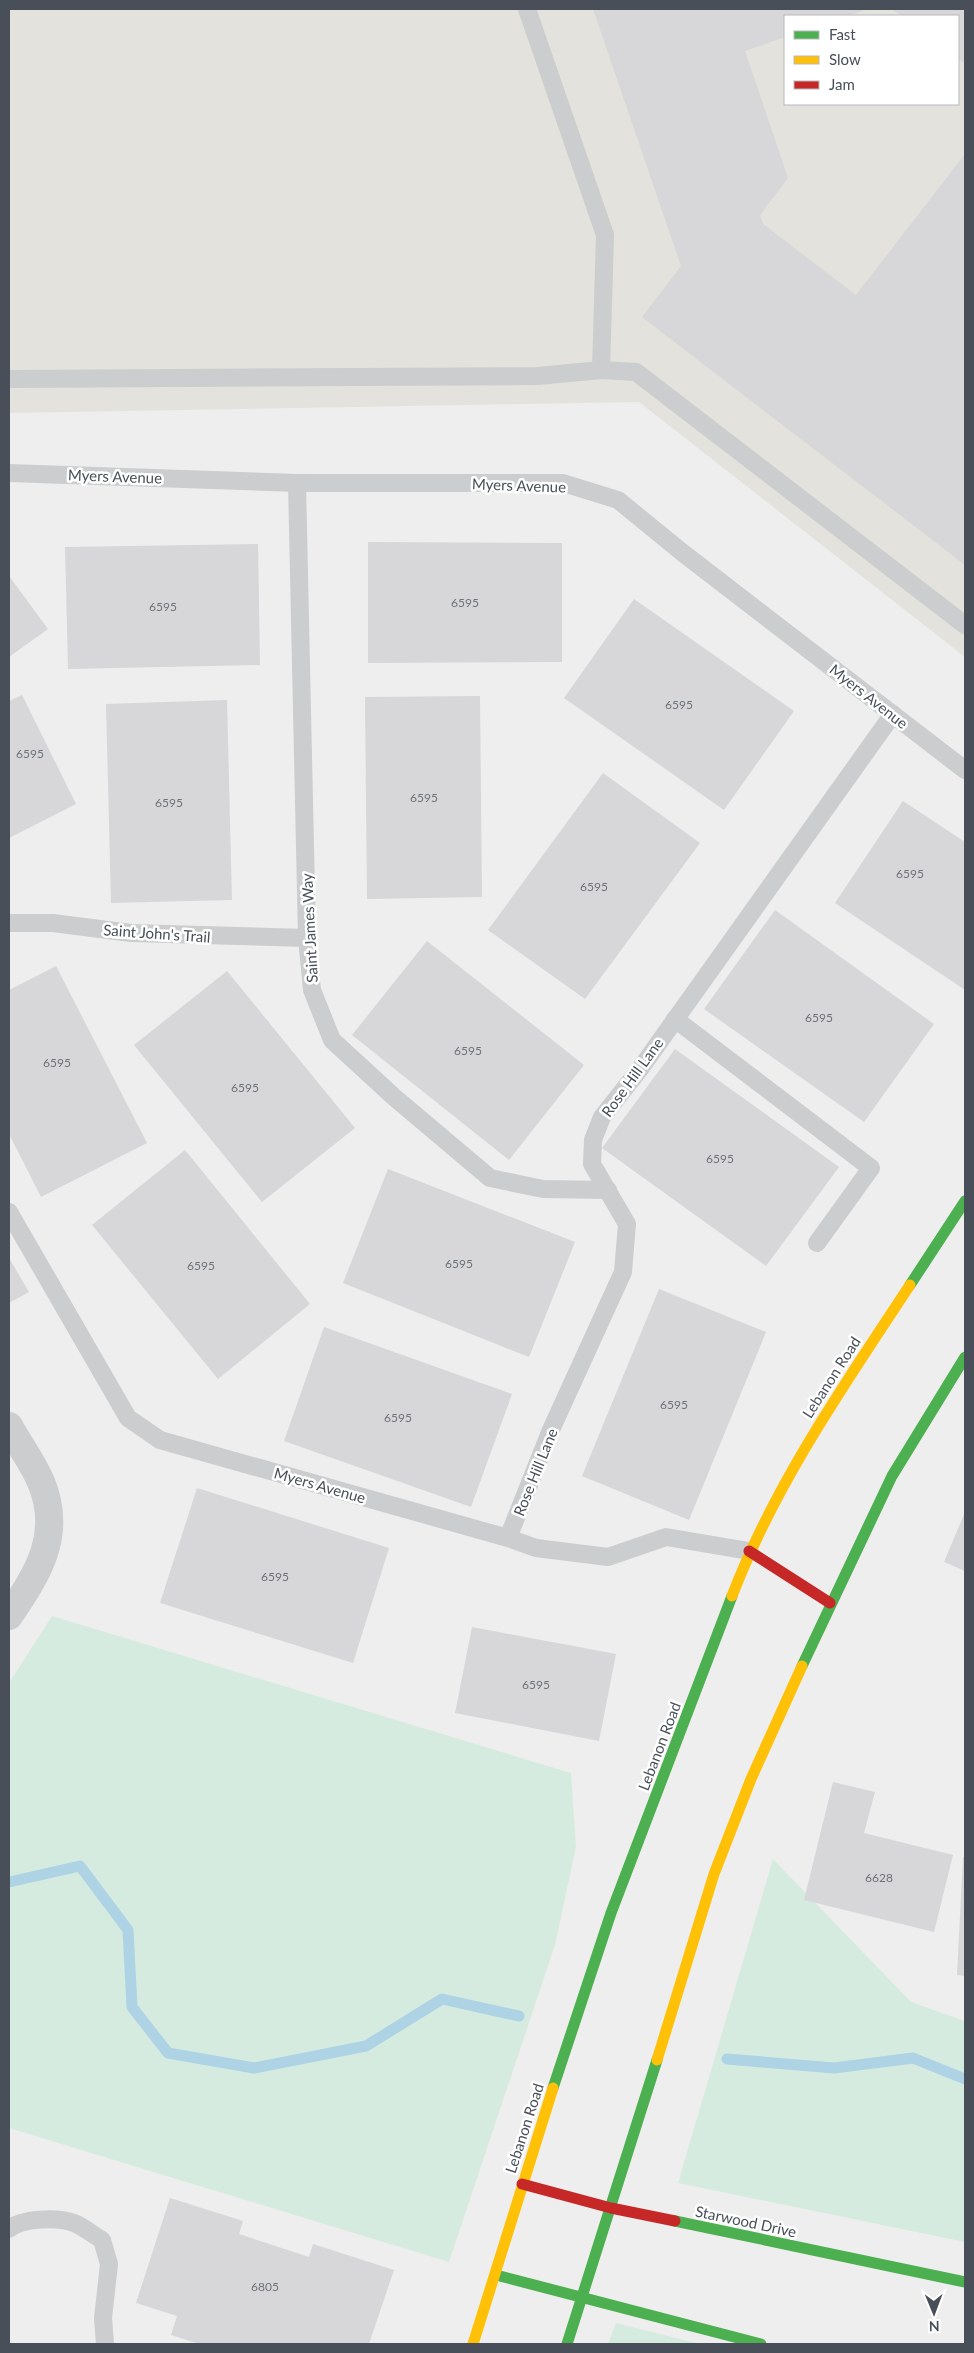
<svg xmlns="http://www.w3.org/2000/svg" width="974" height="2353" viewBox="0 0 974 2353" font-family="Lato,sans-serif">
  <rect width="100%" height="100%" fill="#efeeee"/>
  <path fill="#e3e2dc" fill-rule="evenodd" d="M9,9H965V657L639,402L9,413ZM785,16H958V104H785Z"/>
  <g fill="#d5ebe0">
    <path d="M52,1616L571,1773L576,1847L555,1945L449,2262L9,2128V1683Z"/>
    <path d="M773,1859L911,2002L965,2021V2242L678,2183Z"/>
    <path d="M616,2323L700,2344H608Z"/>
  </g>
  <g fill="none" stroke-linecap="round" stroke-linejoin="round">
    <g stroke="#aed3e5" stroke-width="11">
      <path d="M9,1882L80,1866L128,1930L132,2007L168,2053L254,2068L366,2046L442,1999L519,2016"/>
      <path d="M727,2059L834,2068L913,2058L965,2079"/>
    </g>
  </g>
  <g fill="#d7d6d8">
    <path d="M593,9H868L847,16H785V37L745,51L788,178L760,215L763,224L856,295L965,154V565L642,317L681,266Z"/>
    <path d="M892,9H965V64L958,59V16H902Z"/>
    <path d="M368,542L562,543V662L368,663Z"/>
    <path d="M258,544L260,665L68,669L65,547Z"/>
    <path d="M9,576L48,629L9,657Z"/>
    <path d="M634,599L794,711L724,810L564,698Z"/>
    <path d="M22,695L76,804L9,838V701Z"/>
    <path d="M480,696L482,897L367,899L365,697Z"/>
    <path d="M227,700L232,900L111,903L106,704Z"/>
    <path d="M603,773L700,843L585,999L488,930Z"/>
    <path d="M903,801L965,842V990L835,903Z"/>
    <path d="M775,910L934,1024L864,1122L704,1009Z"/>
    <path d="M427,941L584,1065L509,1160L352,1035Z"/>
    <path d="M56,966L147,1143L41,1197L9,1134V990Z"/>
    <path d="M227,971L355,1128L262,1202L134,1045Z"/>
    <path d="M675,1049L839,1167L766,1266L602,1148Z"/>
    <path d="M185,1150L310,1304L218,1379L92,1225Z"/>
    <path d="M388,1169L575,1242L529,1357L343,1283Z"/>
    <path d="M9,1258L29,1292L9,1303Z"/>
    <path d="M659,1289L766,1332L689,1520L582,1476Z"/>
    <path d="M324,1327L512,1394L471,1507L284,1441Z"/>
    <path d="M197,1488L389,1548L353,1663L160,1603Z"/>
    <path d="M965,1512V1571L944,1562Z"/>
    <path d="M472,1627L616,1654L599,1741L455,1713Z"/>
    <path d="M833,1782L875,1792L864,1833L953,1855L934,1932L804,1900Z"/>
    <path d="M963,1857H965V1976L957,1975Z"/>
    <path d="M170,2198L243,2221L239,2234L309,2257L313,2244L394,2270L369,2344H199L171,2335L177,2316L136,2303Z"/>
  </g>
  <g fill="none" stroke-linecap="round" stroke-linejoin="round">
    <g stroke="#cbcdcf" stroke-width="18">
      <path d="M527,9L605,235L601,370L636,372L965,625"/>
      <path d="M9,379L538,376L601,370"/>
      <path d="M9,473L297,483H563L618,500L683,553L965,770"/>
      <path d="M297,483L307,938L312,990L332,1040L394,1097L490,1178L543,1189L608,1190"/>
      <path d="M9,923H53L131,933L307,938"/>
      <path d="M675,1019L871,1168L817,1243"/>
      <path d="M9,1212L128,1418L160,1440L508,1538L536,1548L608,1557L666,1537L749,1551"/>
      <path d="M508,1538L550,1432L623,1272L627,1224L592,1164L593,1140L602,1117L640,1069L893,714"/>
      <path d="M9,2229C22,2218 58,2217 74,2223C84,2227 93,2235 102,2240L109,2264L103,2318L105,2344"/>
    </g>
    <path stroke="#cbcdcf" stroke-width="28" d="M9,1426C19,1444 33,1463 41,1482C63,1535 38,1573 9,1616"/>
    <g stroke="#4caf50" stroke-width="11">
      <path d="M910,1285L965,1201"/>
      <path d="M802,1666L892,1476L965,1357"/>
      <path d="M553,2088L611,1913L732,1596"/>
      <path d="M675,2221L965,2282"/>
      <path d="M496,2275L761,2344"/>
      <path d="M567,2344L657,2060"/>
    </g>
    <g stroke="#ffc107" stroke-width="11">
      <path d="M732,1596C775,1484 844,1385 910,1285"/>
      <path d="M657,2060L714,1874L751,1779L802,1666"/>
      <path d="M473,2344L553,2088"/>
    </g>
    <g stroke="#c62828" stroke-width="11">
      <path d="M749,1551L830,1603"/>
      <path d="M522,2184L611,2208L675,2221"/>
    </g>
  </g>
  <g text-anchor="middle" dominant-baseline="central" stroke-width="5" stroke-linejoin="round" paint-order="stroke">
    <g font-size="12" fill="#6d7279">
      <text x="465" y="602">6595</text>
      <text x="163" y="606">6595</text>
      <text x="679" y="704">6595</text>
      <text x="30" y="753">6595</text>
      <text x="424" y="797">6595</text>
      <text x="169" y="802">6595</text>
      <text x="910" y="873">6595</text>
      <text x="594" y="886">6595</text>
      <text x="819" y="1017">6595</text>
      <text x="468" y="1050">6595</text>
      <text x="57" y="1062">6595</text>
      <text x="245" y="1087">6595</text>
      <text x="720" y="1158">6595</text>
      <text x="459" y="1263">6595</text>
      <text x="201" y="1265">6595</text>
      <text x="674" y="1404">6595</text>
      <text x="398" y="1417">6595</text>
      <text x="275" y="1576">6595</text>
      <text x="536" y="1684">6595</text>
      <text x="879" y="1877">6628</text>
      <text x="265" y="2286">6805</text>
    </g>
    <g font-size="15" fill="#484f58" stroke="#fff">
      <text transform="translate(115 476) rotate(2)">Myers Avenue</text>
      <text transform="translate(519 485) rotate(2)">Myers Avenue</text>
      <text transform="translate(869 696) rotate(38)">Myers Avenue</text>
      <text transform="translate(309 928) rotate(-93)">Saint James Way</text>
      <text transform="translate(157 933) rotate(4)">Saint John's Trail</text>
      <text transform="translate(632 1077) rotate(-54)">Rose Hill Lane</text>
      <text transform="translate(831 1377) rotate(-57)">Lebanon Road</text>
      <text transform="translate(535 1472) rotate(-68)">Rose Hill Lane</text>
      <text transform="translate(320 1485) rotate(16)">Myers Avenue</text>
      <text transform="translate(659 1746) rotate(-69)">Lebanon Road</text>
      <text transform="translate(524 2128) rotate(-72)">Lebanon Road</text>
      <text transform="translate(746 2221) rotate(12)">Starwood Drive</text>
    </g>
  </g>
  <rect width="974" height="2353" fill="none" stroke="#484f58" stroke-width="20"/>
  <rect x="784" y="15" width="175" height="90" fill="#ffffff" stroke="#b6b9bc"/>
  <rect x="794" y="31" width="25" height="8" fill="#4caf50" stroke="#b6b9bc"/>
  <text x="829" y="40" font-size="15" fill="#484f58">Fast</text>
  <rect x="794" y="56" width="25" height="8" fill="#ffc107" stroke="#b6b9bc"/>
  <text x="829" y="65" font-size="15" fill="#484f58">Slow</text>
  <rect x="794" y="81" width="25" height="8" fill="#c62828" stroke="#b6b9bc"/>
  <text x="829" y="90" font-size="15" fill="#484f58">Jam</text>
  <g transform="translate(934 2313) rotate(179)" stroke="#ffffff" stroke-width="4" paint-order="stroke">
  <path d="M0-4L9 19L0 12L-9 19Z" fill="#484f58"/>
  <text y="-8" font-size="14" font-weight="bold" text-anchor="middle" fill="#484f58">N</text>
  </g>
</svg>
